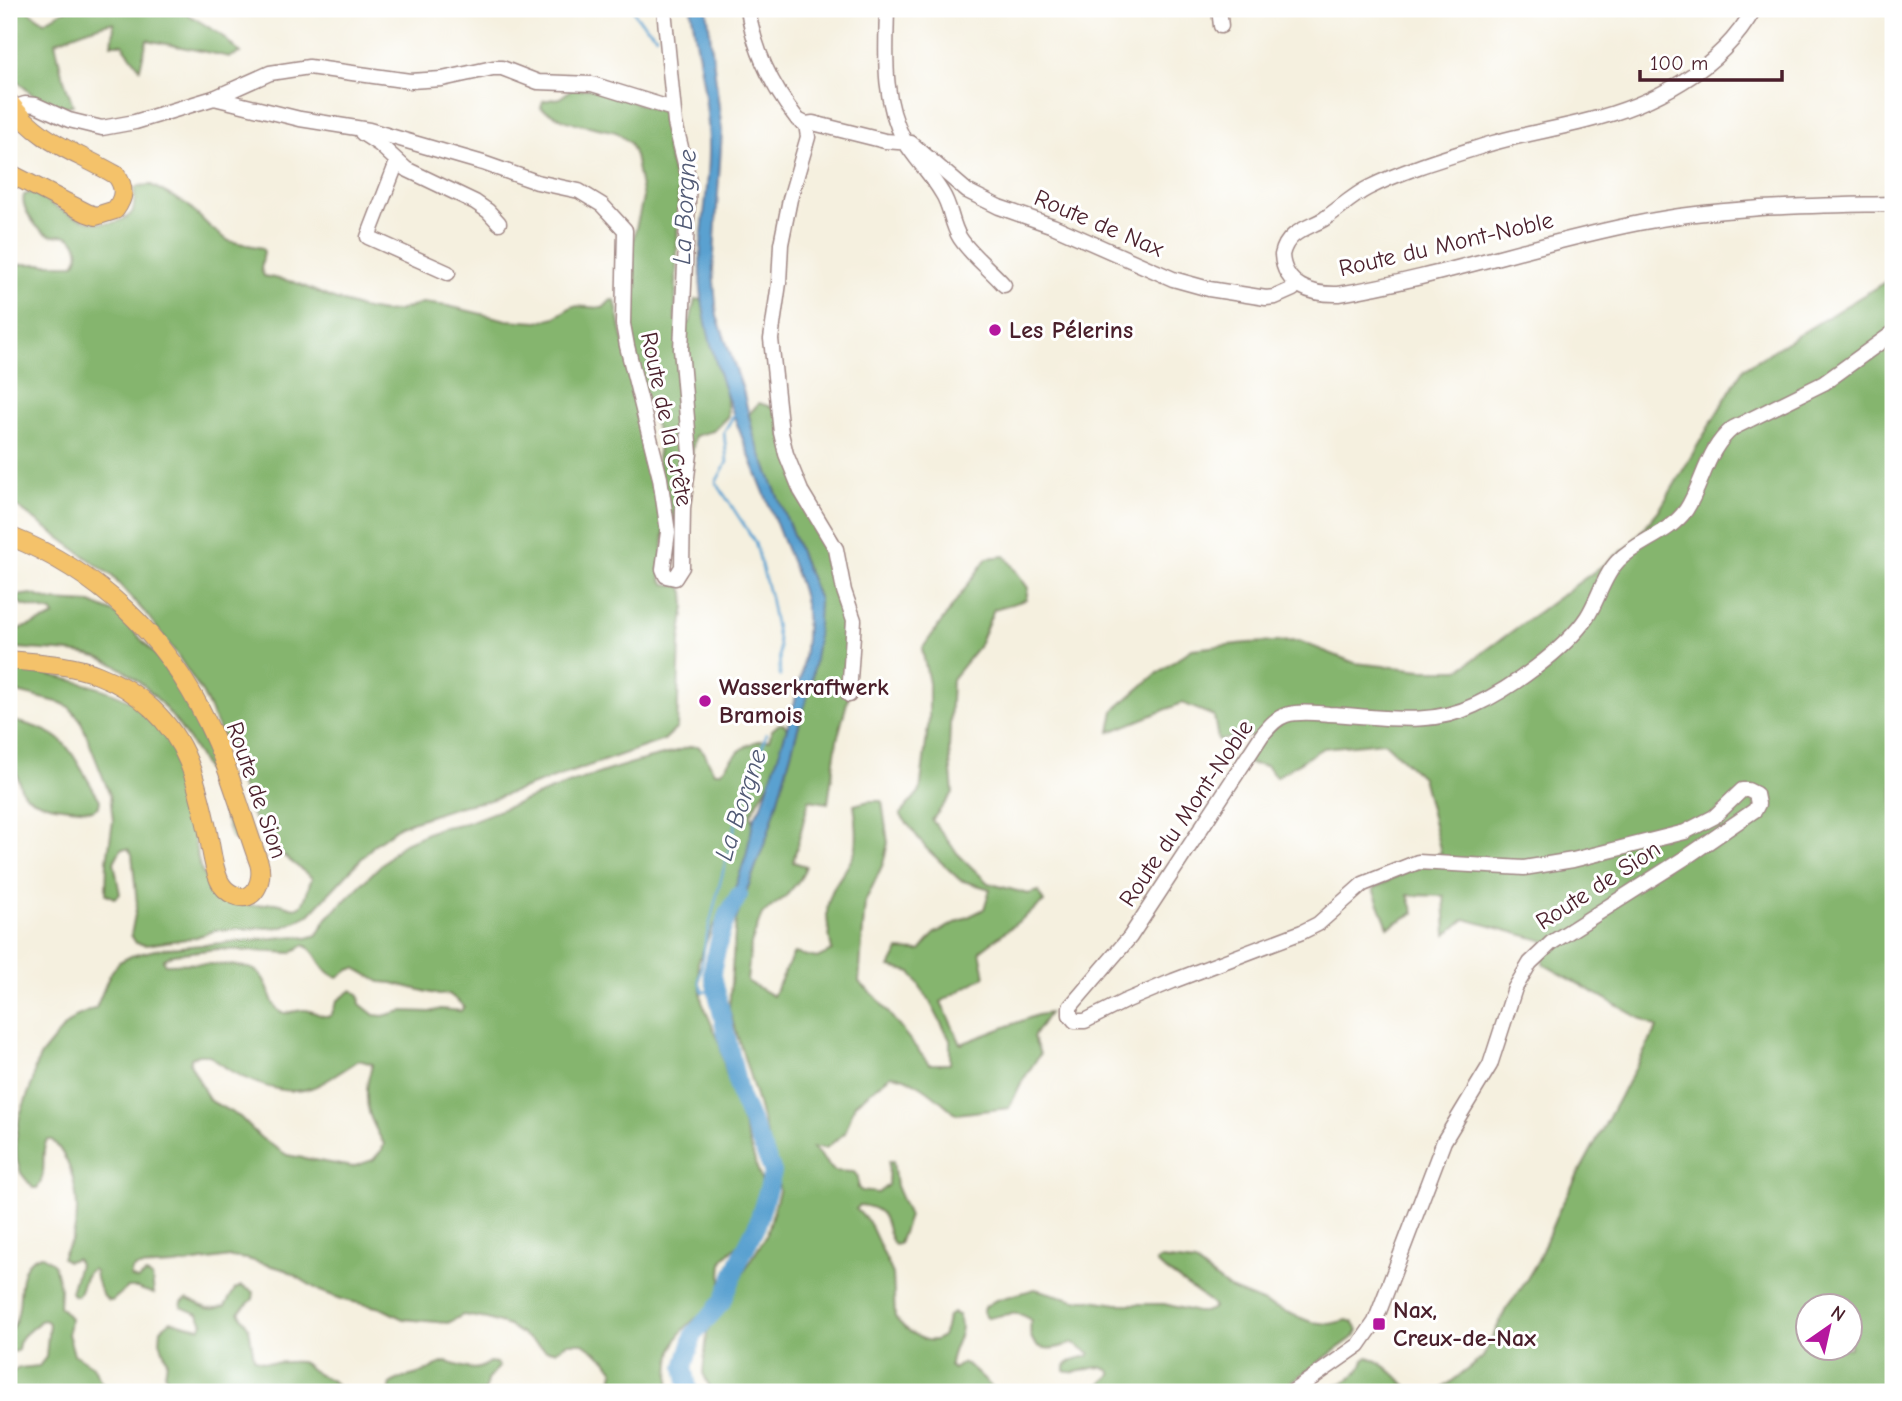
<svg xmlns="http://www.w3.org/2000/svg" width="1902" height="1401" viewBox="0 0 1902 1401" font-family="'Comic Neue',sans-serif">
  <rect width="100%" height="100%" fill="#fff"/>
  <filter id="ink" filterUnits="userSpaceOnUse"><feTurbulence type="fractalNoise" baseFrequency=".0143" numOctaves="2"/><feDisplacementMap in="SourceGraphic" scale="14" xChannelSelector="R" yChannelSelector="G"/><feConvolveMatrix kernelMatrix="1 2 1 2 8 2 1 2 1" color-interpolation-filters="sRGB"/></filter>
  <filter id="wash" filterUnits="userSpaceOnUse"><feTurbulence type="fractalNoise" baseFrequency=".00686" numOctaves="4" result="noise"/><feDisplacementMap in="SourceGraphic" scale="28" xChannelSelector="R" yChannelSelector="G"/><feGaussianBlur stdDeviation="1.57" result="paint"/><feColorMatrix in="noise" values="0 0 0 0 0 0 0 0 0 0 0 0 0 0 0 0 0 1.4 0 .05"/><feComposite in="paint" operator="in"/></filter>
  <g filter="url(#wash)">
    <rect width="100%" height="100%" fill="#f5f0df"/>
    <g fill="#85b56e" stroke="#686a4c" stroke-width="2" fill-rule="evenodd">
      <path d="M9,9H26L44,22L67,9H179L220,34L240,53L230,57L147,40L140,68L122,44H111L114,31L113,23C103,22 68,37 55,42L62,74L73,105C46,112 27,91 9,72Z"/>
      <path d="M573,88L593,89L664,112L675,136L666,147L674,175H682V182L679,183L675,320L681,323H690L695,299L702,300L726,391L728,416L713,431L695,436L678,523L667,543L657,460L660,438L643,391L628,323L629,249L634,237L643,198L635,156L630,143L616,132L566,121L541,108L543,101L560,98Z"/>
      <path d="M151,185L188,205L211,228L229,241L262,248L264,252L261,269L264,276L294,282L331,298L361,308L383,312L398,311L422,303L448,306L507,320L538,322L555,317L573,306L603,308L611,300H615L664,532L661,579L665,584L681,586L684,592L685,606L680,641L677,728L664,740L490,800L456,807L400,826L375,844L309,915L284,927L217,930L193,938L146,945L136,943L131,935L137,904L132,854L128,849H121L114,862L120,894L114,898L106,894L107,861L113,821L110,795L80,719L69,707L61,703L17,692L9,694V668C43,673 119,687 145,711C157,722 173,743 178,759C180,766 179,774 181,780C184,791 189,800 191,811C197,848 193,885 233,901C246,906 256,907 270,903C282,900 295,915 303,903C307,896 308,886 312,878L270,845L260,829L249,810L233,760L203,694L176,653L147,615L112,576L9,501V268L22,264H74C82,254 79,241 67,236C61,234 55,237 50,235C37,232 20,207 24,195L32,192C43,197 50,205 61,210C78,219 107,230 125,218C127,217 132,214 133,210C135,204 134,195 135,188L139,186Z"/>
      <path d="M1893,277V1392H1438L1483,1357L1506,1309L1521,1289L1538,1260L1559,1210L1657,1028L1543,964L1545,941L1465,919L1446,935L1444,896L1408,895L1414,913L1388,927L1373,889L1441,853L1422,777L1384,742L1323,748L1276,777L1266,766L1244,763L1262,735L1218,740L1214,716L1182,703L1110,732L1114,710L1155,675L1192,649L1247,643L1299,641L1355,663L1422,670H1459L1629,546L1660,509L1743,369ZM1808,1306H1850V1348H1808Z"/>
      <path d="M759,403L780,410L781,433L830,537L850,612L849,695L837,740L828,803L809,800L793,862L806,866L801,878L786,896L762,914L751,944L747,981L773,996L794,953L817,958L832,951C830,939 827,925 827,913C828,886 846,874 854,854C859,843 856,817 854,805L869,801H882L888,843L883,864L865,902L859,982L876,997L929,1064H950V1040L930,1002L911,972L890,967L899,950L920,951L935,933L984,909L990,889L960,880L926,848L900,814L920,791L929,719V683L922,649L987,558L1005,556L1028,588L1026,600L994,609L978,647L952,679L949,749L953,793L932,820L958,854L988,883L1028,894L1038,891L1044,902L980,951L985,976L941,1002L961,1044L1037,1015L1049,1013L1033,1037L1040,1054L1021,1083L1009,1108L956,1114C937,1098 916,1077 891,1075L855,1104L845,1133L826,1148H813L834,1171L854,1172L858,1177V1188L862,1191L878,1193L888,1185L889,1161H893L896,1186L909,1216L899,1244L895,1245C881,1228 894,1209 860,1205L856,1209L869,1222L893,1274L895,1317C903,1329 932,1352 944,1333C947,1328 947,1321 948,1316L953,1313L958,1315C968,1333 949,1348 950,1367L954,1369L963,1363L967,1364L997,1392H712L703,1373L707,1333L767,1234L779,1191L778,1179L755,1093L729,1009L736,919L768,834L812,679L819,600L754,437L749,414Z"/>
      <path d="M31,594L53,601L91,603L117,614L157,656L188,700L226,799L234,831L239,836V840L237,841L232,839C225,822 222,805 215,788C193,739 145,667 89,655C63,649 35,651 9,647V631C15,631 50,619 54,616L52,612L23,605L15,599L17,596Z"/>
      <path d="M9,720C67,732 66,744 95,792L100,800L99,806L93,810C73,808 37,808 23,792C19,786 18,777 16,770L9,767Z"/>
      <path d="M779,724H784L788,730L775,772L751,814L755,831L733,900L712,928L698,963L702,1002L719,1041L726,1072L762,1183L759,1201L751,1226L745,1238L723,1259C719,1273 724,1289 717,1302C713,1310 702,1314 695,1319C668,1340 669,1360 669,1392H602L612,1383L614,1371L605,1359L583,1343H568L555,1351L546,1350L509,1326L487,1319L463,1315L448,1323L403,1319L381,1308L344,1300L320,1291L286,1270L247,1259L230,1257L174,1265L137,1267L132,1270L130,1277L137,1280L146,1274L152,1277L154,1294L137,1288H127L112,1301L107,1300C99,1291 96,1283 95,1271L92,1269C82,1276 84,1287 77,1296L73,1295L71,1292L79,1264L76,1259L67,1261L62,1258C64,1251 69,1246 72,1239C83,1208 75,1163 52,1140H47C39,1153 49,1172 37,1188H33L21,1173L17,1160L16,1140L20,1115L33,1081L35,1067L41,1055L64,1027L75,1017L96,1008L110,974L119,962L131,956L159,949L295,936L307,938L317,935L327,918L402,844L439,828L466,823C532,798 598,770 667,754C678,752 688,745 698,746L704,752L714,772H721C733,756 747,739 769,740L772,730ZM304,945C320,952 319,973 338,977L349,970L355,968L380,982L393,983L439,995L449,994L464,1006L461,1011L441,1009L430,1012L402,1011L383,1016L374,1015L360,1004L359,995L352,990L337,1001L331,1016C321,1018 315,1011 305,1010C298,1009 290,1014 284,1013C268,1010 272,979 254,970C241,963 183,963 166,964L163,960L173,954L217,949L291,953ZM198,1055H209C231,1075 281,1099 311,1088C323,1085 348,1067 359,1060L372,1064C372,1069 369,1074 368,1080C364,1108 370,1119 384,1144L382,1150L373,1160L352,1167L287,1155L261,1138L240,1117L209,1100L190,1063L191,1058Z"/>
      <path d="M41,1255L54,1264L60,1288L59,1306L70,1318L68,1334L74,1354L93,1366L101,1382L111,1392H9V1374L19,1368L39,1366L46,1357L49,1323L45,1320L40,1321C31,1332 19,1333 18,1350L15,1352L9,1350V1332C30,1310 8,1264 41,1255Z"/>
      <path d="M1161,1259L1195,1263L1230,1289L1311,1322L1330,1324L1347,1320L1353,1322L1358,1330L1355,1336L1277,1392H1083L1085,1387H1097L1111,1375V1372C1095,1359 1081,1377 1065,1371V1366C1073,1358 1078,1359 1088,1356L1090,1353L1072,1343C1050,1352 1026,1353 1031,1321C1020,1309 1004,1315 989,1318L985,1316L983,1311L986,1306L996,1300L1035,1289L1075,1300H1092L1117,1304H1164L1197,1312H1204L1214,1308L1210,1302L1157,1264L1156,1262Z"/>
      <path d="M241,1286L254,1292L253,1299L239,1312L249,1328L254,1358C269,1367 284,1360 300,1362C308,1364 311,1371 319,1375C329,1379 337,1380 338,1392H176L165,1375L167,1361L160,1341L161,1329L171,1321L200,1328L203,1323L198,1314L181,1307L182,1302L187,1299C204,1305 205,1313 225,1306L235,1289Z"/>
      <path d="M1368,1357C1382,1361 1396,1376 1407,1386V1391L1323,1392C1341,1383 1357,1380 1364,1360Z"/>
      <path d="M446,1362C461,1366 477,1375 489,1362L496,1363L499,1367L487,1380L485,1392H390V1384C400,1376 412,1377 424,1372C432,1368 437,1364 446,1362Z"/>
    </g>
    <path fill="#5aa1d0" stroke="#52607e" stroke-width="2" d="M691,9H707L722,131L713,270L717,316L743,390L754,437L819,600L817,646L812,679L768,834L736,919L726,914L746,856L754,818L763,802C781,743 811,673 806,611C804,587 788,555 779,531C752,459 712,375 702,299C695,247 709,202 709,151C709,104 698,55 691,9Z"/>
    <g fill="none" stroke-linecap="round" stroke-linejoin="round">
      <g stroke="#5aa1d0" stroke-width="2.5">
        <path d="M633,9L637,17L656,36"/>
        <path d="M735,413L724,432L727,462L716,482L755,542L770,597L779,645L780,676"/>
        <path d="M717,991L703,992L699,981L705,943L720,883L740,808L754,775L766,734"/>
      </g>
      <path stroke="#5aa1d0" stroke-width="18" d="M689,1392L684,1367L694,1334L723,1301L740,1259L757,1225L773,1172L740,1096L712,971L721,933L728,914L739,895"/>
    </g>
  </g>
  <g filter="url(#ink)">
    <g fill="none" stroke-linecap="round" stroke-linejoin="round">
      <g stroke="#a08885" stroke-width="17">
        <g id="minor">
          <path d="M748,9C754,51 772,87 798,120L806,124L813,123L885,141L911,143L967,191L999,207L1053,226L1173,279L1209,289L1266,298L1275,297L1293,289"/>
          <path d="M887,9C886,54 882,99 904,140C915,159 931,174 942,193C951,206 951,224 960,238C971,255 990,269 1004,285"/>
          <path d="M1219,9L1221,26"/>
          <path d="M1754,9C1720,70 1652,105 1586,121C1552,130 1517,135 1483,146C1445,158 1404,170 1368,188C1352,196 1339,209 1324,219C1306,229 1287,232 1282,255C1284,286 1312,295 1339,294C1440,277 1538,243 1639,223C1723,206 1808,206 1893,204"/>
          <path d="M214,98L270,73L309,67L410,81L442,79L493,68H502L538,82L592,84L673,109"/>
          <path d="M13,108L25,104L36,105L69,120L102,128L135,122L214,98L300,119L369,130L483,163L537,182L579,191L602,205L625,230L623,324L627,346L660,478L668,532L663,569L666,576L675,578L682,567L683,508L690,453L681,349L689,180L675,123L664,9"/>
          <path d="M806,124L808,137L790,199L781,244L779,283L771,339L781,433L786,454L801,491L836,549L844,591L854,620L849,695"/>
          <path d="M362,133L379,144L406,169L475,202L488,211L499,223"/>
          <path d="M397,162L368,237L448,273"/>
          <path d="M1292,1392L1359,1345L1375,1322L1444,1141L1490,1065L1515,988L1530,963L1551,943L1688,856L1755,810L1758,804L1756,794L1748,790H1742L1714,817L1685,832L1573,860L1524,868L1418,862L1363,884L1318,924L1302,932L1173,981L1123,1002L1085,1021H1075L1070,1015V1007L1130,937L1262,735C1269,727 1276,718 1286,715C1299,711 1315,713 1329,714C1379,716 1428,728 1475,705C1510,689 1566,649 1587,617C1598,600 1604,575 1618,561C1637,541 1669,534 1686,510C1704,482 1706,450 1733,428L1824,383L1893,333"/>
        </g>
      </g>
      <g stroke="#a08885" stroke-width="20">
        <g id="major">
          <path d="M9,102C41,144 73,150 116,175C126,188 124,198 115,210L96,216L87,213L9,173"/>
          <path d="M9,536C98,571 166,636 207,722C229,767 242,816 259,863C264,879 255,905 234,895C227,892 222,887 219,880C212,864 211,845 207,828C202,806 197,782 188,761C172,721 138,690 98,675C70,664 38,663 9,660"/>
        </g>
      </g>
      <use href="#minor" stroke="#fff" stroke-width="14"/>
      <use href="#major" stroke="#f4c26a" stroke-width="18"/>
    </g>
  </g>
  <g fill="#b5179e" stroke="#fff" stroke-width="2.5">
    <circle cx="995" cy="330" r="7"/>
    <circle cx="705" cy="701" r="7"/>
    <rect x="1372" y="1317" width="14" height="14" rx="3.5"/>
  </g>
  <g text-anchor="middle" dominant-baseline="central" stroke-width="6" stroke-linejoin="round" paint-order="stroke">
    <g font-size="24" fill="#4a1f2b" stroke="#fff">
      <text transform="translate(1099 223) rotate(23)">Route de Nax</text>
      <text transform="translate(1446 244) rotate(-13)">Route du Mont-Noble</text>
      <text transform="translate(667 419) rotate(78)">Route de la Crête</text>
      <text transform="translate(257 790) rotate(71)">Route de Sion</text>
      <text transform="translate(1186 813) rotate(-56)">Route du Mont-Noble</text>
      <text transform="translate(1598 885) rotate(-33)">Route de Sion</text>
    </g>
    <g font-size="24" font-weight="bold" fill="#4a1f2b" stroke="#fff" text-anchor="start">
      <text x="1009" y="330">Les Pélerins</text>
      <text x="719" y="687">Wasserkraftwerk<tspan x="719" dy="28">Bramois</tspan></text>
      <text x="1393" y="1310">Nax,<tspan x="1393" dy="28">Creux-de-Nax</tspan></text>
    </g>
    <g font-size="26" font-style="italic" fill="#515a75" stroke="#fff">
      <text transform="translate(685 207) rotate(-87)">La Borgne</text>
      <text transform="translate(741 805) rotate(-72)">La Borgne</text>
    </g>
  </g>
  <rect width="1902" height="1401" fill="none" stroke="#fff" stroke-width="35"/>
  <g transform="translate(1829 1327) rotate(34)"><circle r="33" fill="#ffffff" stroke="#b7a5aa" stroke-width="2"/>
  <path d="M0-5L12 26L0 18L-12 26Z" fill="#b5179e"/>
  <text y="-10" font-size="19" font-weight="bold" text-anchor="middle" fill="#4a1f2b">N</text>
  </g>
  <path d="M1640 70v10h142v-10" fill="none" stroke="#4a1f2b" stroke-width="3.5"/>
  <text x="1650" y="70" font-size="21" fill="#4a1f2b" stroke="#ffffff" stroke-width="5" paint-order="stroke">100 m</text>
</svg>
